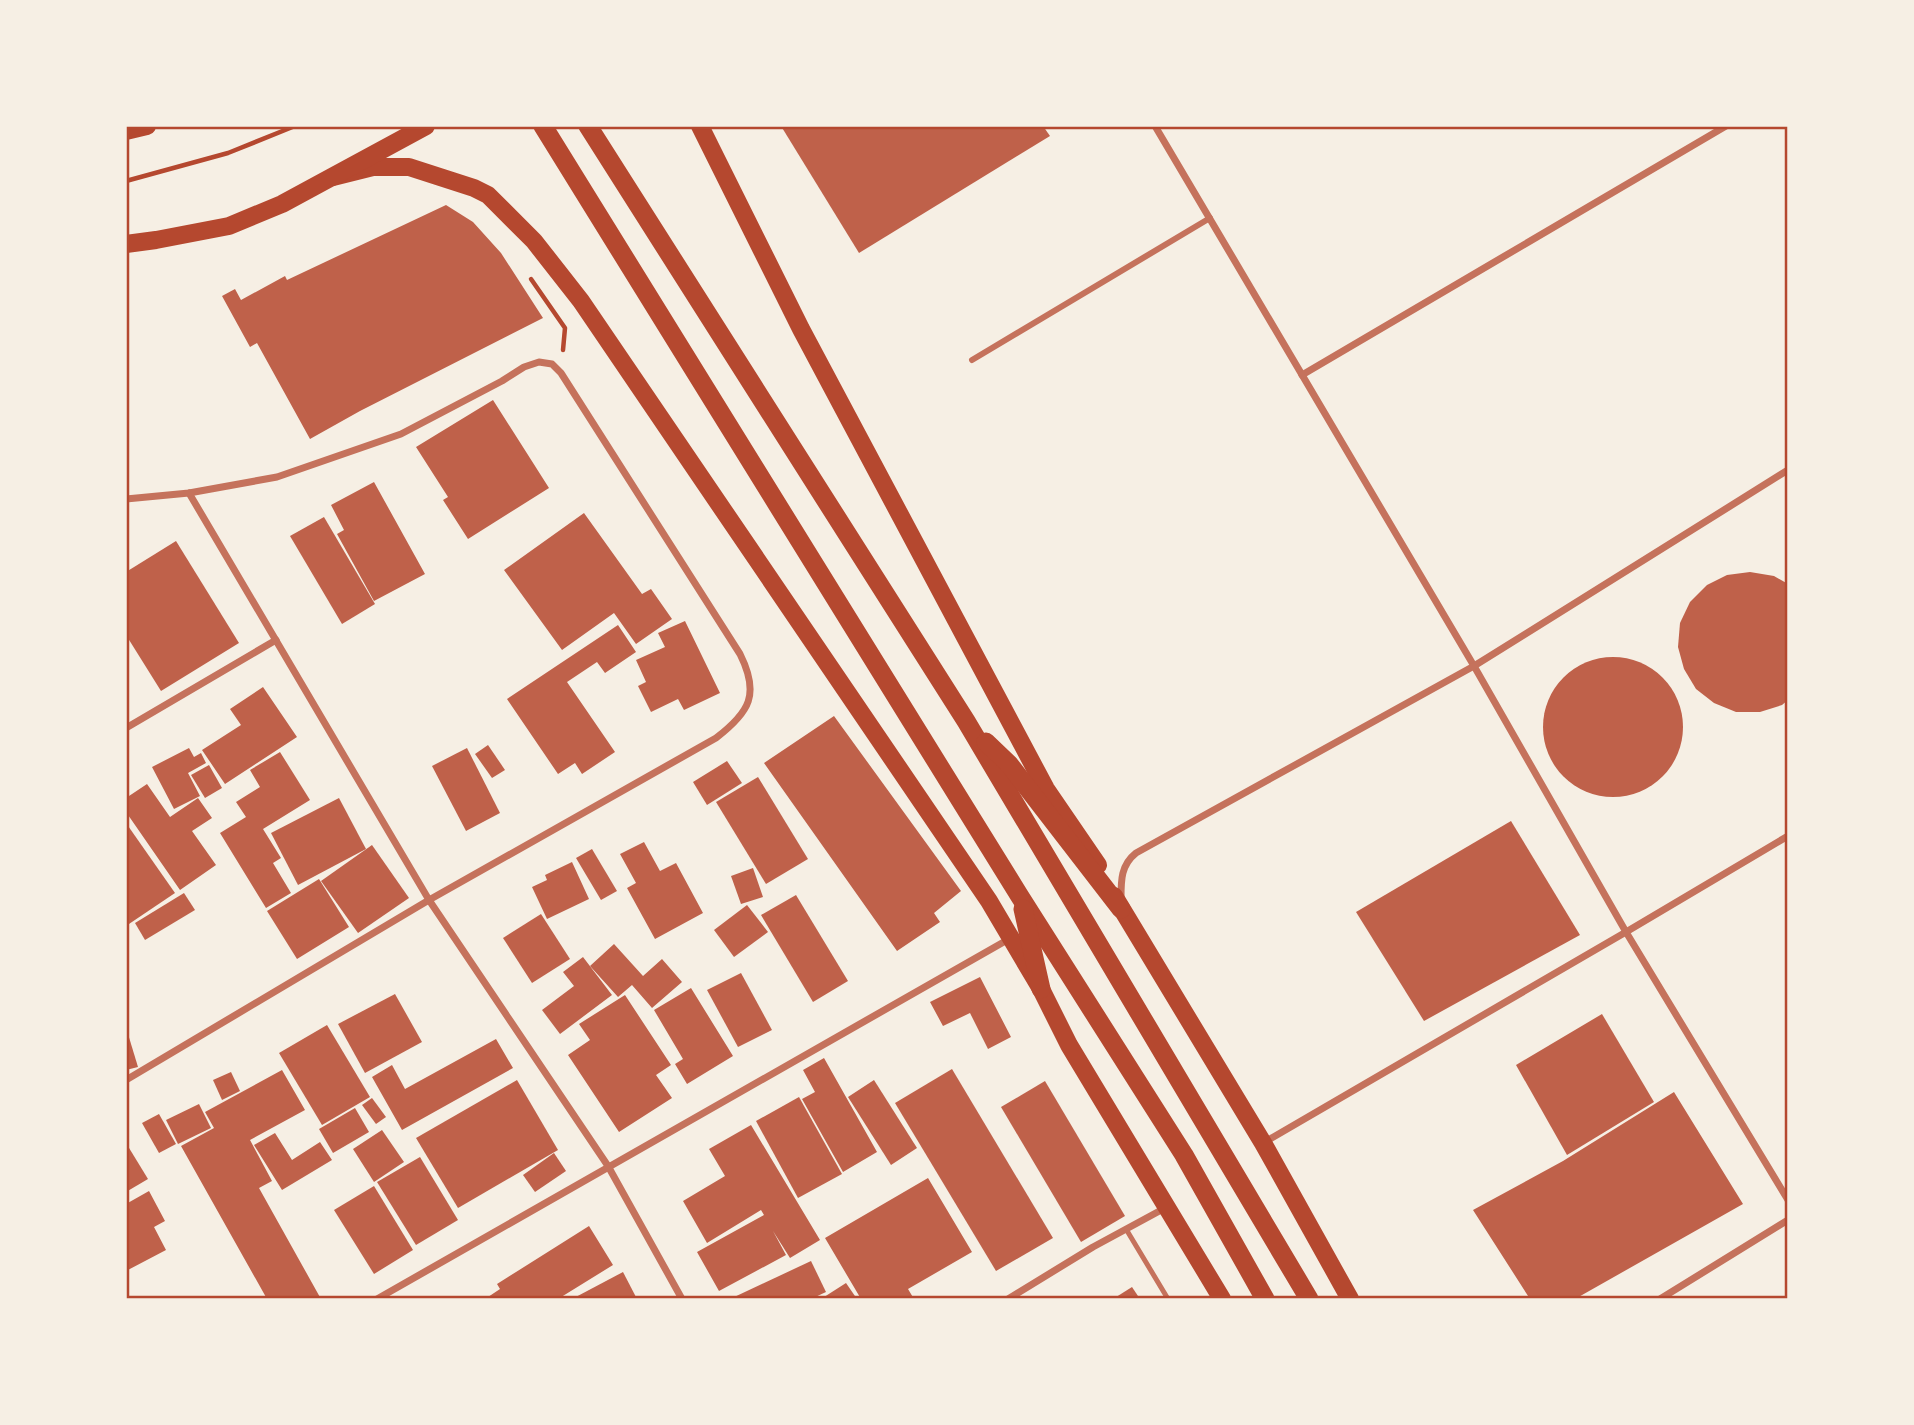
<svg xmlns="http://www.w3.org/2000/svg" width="1914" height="1425" viewBox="0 0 1914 1425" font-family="Spectral,serif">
  <rect width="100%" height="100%" fill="#f6efe4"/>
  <g fill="#bf614a">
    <path d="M781,126H1043L1050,136L859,253Z"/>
    <path d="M446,205L473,222L501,253L543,318L360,411L310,439L257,343L250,347L222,296L235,289L241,300L285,276L287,280Z"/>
    <path d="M493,400L549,488L468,539L443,500L448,497L416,447Z"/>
    <path d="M374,482L425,574L374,601L337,534L344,530L331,505Z"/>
    <path d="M584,513L642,594L651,589L672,619L636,644L614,613L562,650L504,570Z"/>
    <path d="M324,517L375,604L342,624L290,536Z"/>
    <path d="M176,541L239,643L161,691L126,635V572Z"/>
    <path d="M1750,572L1774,576L1788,584V700L1782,705L1760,712H1736L1714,703L1696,689L1684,669L1678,647L1680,623L1690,602L1707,585L1727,575Z"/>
    <path d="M685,621L720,693L684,710L678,699L651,712L638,686L646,682L636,660L665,647L658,633Z"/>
    <path d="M618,625L636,652L605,673L597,662L567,682L615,752L582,774L575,763L558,774L507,699Z"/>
    <circle cx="1613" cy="727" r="70"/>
    <path d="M263,687L297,737L225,784L202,750L241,725L230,709Z"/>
    <path d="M834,716L961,891L934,913L940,922L897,951L764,763Z"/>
    <path d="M488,745L505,770L492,778L475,754Z"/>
    <path d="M189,748L194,757L201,753L206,763L188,773L200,796L174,809L152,767Z"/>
    <path d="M467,748L500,813L466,831L432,766Z"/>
    <path d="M280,752L310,800L263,829L281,858L273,863L291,893L266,908L220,833L246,817L236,802L260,787L250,770Z"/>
    <path d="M727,761L742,783L707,805L693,782Z"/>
    <path d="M209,765L222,788L205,798L191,775Z"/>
    <path d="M758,777L808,859L766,884L716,802Z"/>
    <path d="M147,784L170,817L198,798L212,818L192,831L216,865L180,890L126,812V798Z"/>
    <path d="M339,798L366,849L298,885L271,833Z"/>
    <path d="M1511,821L1580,935L1424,1021L1356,912Z"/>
    <path d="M126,823L175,893L126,926Z"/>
    <path d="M644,842L660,871L676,863L703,913L655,939L627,888L636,883L620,854Z"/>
    <path d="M372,845L409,898L358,933L321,881Z"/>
    <path d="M592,849L617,891L601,900L576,858Z"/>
    <path d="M572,862L589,899L547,919L532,887L547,880L545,875Z"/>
    <path d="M753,868L763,897L741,904L731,876Z"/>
    <path d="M319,879L349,927L297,959L267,911Z"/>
    <path d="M184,893L195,910L145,940L135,923Z"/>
    <path d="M796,895L848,981L813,1002L761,915Z"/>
    <path d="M747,905L768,932L734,957L714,930Z"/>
    <path d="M541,914L570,959L532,983L503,938Z"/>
    <path d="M614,944L643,976L662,959L682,982L652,1008L632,985L618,997L590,966Z"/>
    <path d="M583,957L612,995L560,1034L542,1010L574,986L563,972Z"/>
    <path d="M741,973L772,1030L738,1047L707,990Z"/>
    <path d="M980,977L1011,1037L988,1049L970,1013L943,1026L930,1002Z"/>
    <path d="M691,988L733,1056L687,1084L675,1064L683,1059L654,1010Z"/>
    <path d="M395,994L422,1042L365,1073L338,1024Z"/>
    <path d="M625,995L671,1065L656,1075L672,1098L619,1132L568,1055L590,1040L579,1024Z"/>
    <path d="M1602,1014L1654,1102L1567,1155L1516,1065Z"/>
    <path d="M327,1025L370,1097L322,1125L279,1053Z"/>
    <path d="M126,1034H128L138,1067L126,1070Z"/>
    <path d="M496,1039L513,1068L402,1130L372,1077L392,1065L405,1089Z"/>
    <path d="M824,1058L877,1152L843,1172L802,1099L815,1092L803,1070Z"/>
    <path d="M952,1069L1053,1238L996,1271L895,1103Z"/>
    <path d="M282,1070L305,1110L250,1140L272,1181L259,1188L321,1299H267L181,1146L214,1128L205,1112Z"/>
    <path d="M231,1072L240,1091L222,1100L213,1080Z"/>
    <path d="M517,1080L558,1150L458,1208L416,1138Z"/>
    <path d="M874,1080L917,1148L891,1165L848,1097Z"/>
    <path d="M1045,1081L1125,1216L1081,1242L1001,1107Z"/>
    <path d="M1674,1092L1743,1204L1575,1299H1530L1473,1210L1563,1161Z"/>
    <path d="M799,1097L842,1174L798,1198L756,1121Z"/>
    <path d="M372,1098L386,1117L376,1124L362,1105Z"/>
    <path d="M199,1104L211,1128L178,1144L166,1120Z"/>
    <path d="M355,1108L369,1132L333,1153L319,1129Z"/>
    <path d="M159,1114L176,1144L159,1153L142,1123Z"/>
    <path d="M751,1125L820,1240L790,1258L773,1231L786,1255L719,1291L697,1252L764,1215L761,1210L707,1243L683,1201L725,1176L709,1149Z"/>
    <path d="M382,1130L404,1162L374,1182L353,1149Z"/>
    <path d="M275,1133L292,1160L320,1142L332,1160L282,1190L254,1145Z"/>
    <path d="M126,1143L148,1179L126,1192Z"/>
    <path d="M554,1153L566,1171L535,1192L523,1175Z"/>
    <path d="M420,1157L458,1220L416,1245L377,1182Z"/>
    <path d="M928,1178L972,1252L908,1289L914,1299H861L825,1238Z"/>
    <path d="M374,1186L413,1250L374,1274L334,1210Z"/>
    <path d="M149,1191L165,1221L154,1227L166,1250L126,1271V1204Z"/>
    <path d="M589,1226L613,1265L558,1299H485L500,1289L497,1284Z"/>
    <path d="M811,1261L826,1292L811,1299H730Z"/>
    <path d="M623,1272L637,1299H572Z"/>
    <path d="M846,1283L857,1299H821Z"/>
    <path d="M1132,1287L1140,1299H1113Z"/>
  </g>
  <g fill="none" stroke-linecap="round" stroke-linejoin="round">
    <g stroke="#b5482f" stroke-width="4.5">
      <path d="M126,181L228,153L295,126"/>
      <path d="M531,279L565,328L563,350"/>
    </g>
    <path stroke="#c5725c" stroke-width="5" d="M1126,1229L1168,1299"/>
    <path stroke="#c5725c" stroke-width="6" d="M972,360L1210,218"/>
    <g stroke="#c5725c" stroke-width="7">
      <path d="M1155,126L1474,666L1626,932L1788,1200"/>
      <path d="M1302,375L1726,126"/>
      <path d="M189,493L429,900L608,1166L682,1299"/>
      <path d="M126,499L189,493L277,477L401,434L502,381L524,367L539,362L552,364L561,373L740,654C760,694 750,712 716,738L429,900L126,1080"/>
      <path d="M126,728L276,640"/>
      <path d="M1121,898C1121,880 1121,865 1136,853L1474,666L1788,470"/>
      <path d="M1263,1143L1626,932L1788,836"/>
      <path d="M377,1299L1009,939"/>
      <path d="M1008,1299L1093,1247L1165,1208"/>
      <path d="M1660,1299L1788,1220"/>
    </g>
    <g stroke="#b5482f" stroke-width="18">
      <path d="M700,126L801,329L1046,789L1098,865"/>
      <path d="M126,131L147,126"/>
      <path d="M333,177L373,167H409L474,188L488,195L534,241L581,301L989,901L1041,989L1069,1045L1222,1299"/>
      <path d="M126,244L156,240L229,226L282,204L426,126"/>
      <path d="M1114,896L1263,1143L1350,1299"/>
    </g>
    <g stroke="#b5482f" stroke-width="19">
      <path d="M543,126L1019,895L1184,1155L1265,1299"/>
      <path d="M588,126L966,721L1309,1299"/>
      <path d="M986,742L1009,764L1121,909"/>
      <path d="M1023,909L1041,989"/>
    </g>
  </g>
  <rect width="1914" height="1425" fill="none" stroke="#f6efe4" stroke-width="256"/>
  <rect x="128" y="128" width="1658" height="1169" fill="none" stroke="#b5482f" stroke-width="2.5"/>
</svg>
